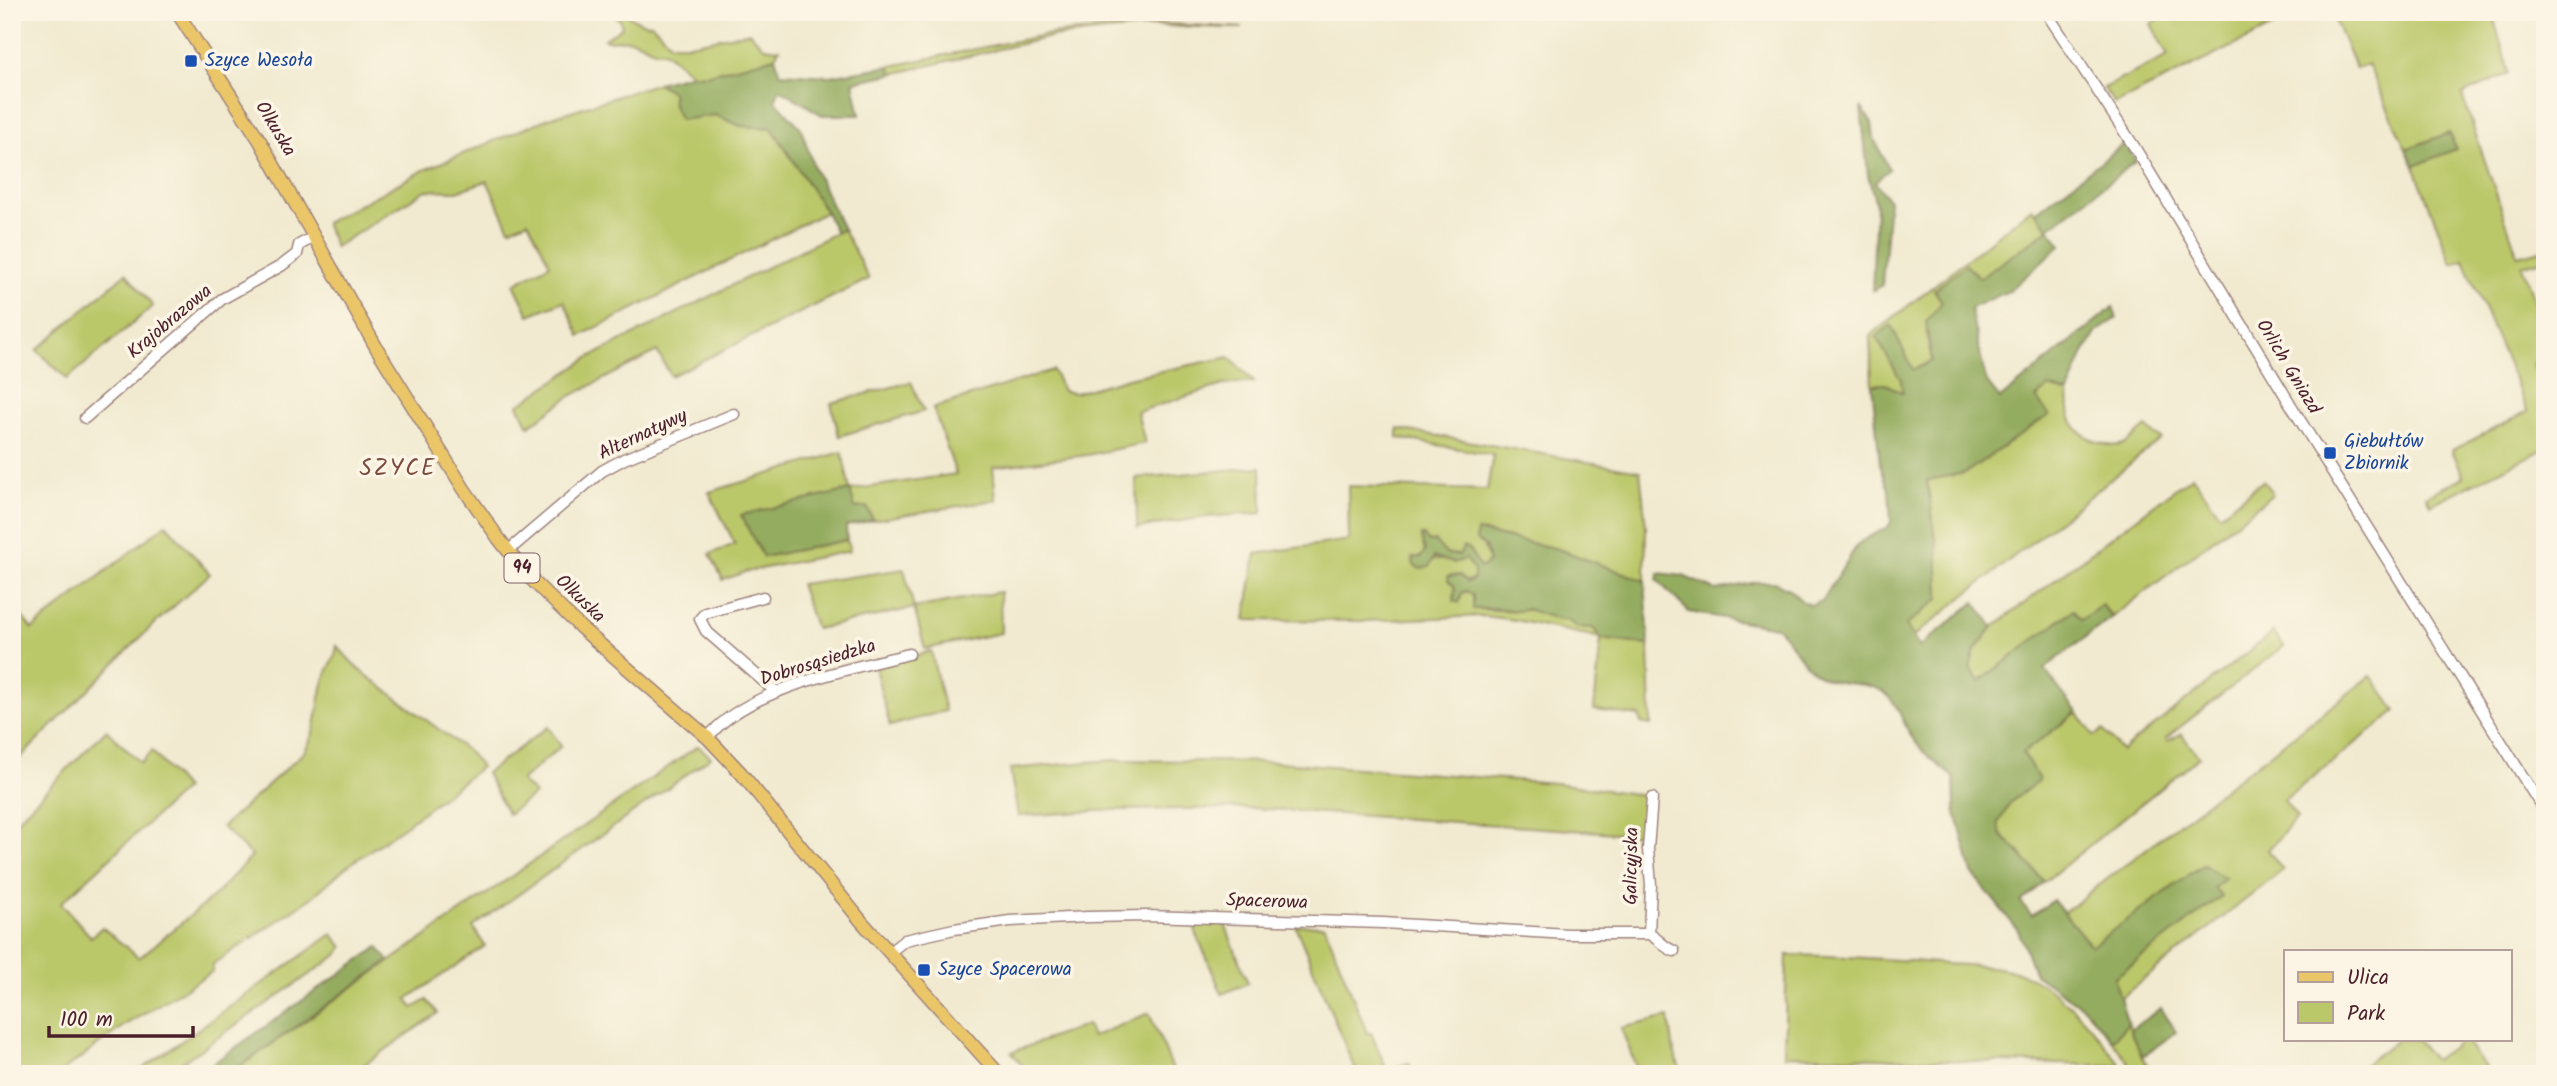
<svg xmlns="http://www.w3.org/2000/svg" width="2557" height="1086" viewBox="0 0 2557 1086" font-family="Kalam,sans-serif">
  <rect width="100%" height="100%" fill="#fcf5e5"/>
  <filter id="ink" filterUnits="userSpaceOnUse"><feTurbulence type="fractalNoise" baseFrequency=".0143" numOctaves="2"/><feDisplacementMap in="SourceGraphic" scale="14" xChannelSelector="R" yChannelSelector="G"/><feConvolveMatrix kernelMatrix="1 2 1 2 8 2 1 2 1" color-interpolation-filters="sRGB"/></filter>
  <filter id="wash" filterUnits="userSpaceOnUse"><feTurbulence type="fractalNoise" baseFrequency=".00686" numOctaves="4" result="noise"/><feDisplacementMap in="SourceGraphic" scale="28" xChannelSelector="R" yChannelSelector="G"/><feGaussianBlur stdDeviation="1.57" result="paint"/><feColorMatrix in="noise" values="0 0 0 0 0 0 0 0 0 0 0 0 0 0 0 0 0 1.4 0 .05"/><feComposite in="paint" operator="in"/></filter>
  <g filter="url(#wash)">
    <rect width="100%" height="100%" fill="#f1ead0"/>
    <g fill="#bbc86a" stroke="#82744a" stroke-width="2">
      <path d="M612,12C634,12 633,24 652,24L671,44H690L749,32L764,47L779,49L775,57L706,75L692,74L664,51C650,52 645,43 632,40C623,38 613,43 604,39L622,27L620,20Z"/>
      <path d="M2176,12H2303L2115,104L2103,88L2168,56L2151,24Z"/>
      <path d="M2331,12H2492L2509,73L2462,95L2518,256L2545,249V259L2522,266L2545,332V359L2533,364L2545,395V451L2544,449L2430,505L2426,496L2464,477L2452,450L2528,412L2464,260L2452,264L2414,166L2456,149L2449,133L2406,149L2368,64L2356,69Z"/>
      <path d="M1153,23L1243,28L1155,26L1051,37L892,74L891,66L1050,34Z"/>
      <path d="M658,83L672,92L673,105L680,120L715,115L741,126L772,127L826,212L580,336L564,301L529,315L514,284L550,264L528,221L510,229L487,181L457,191L426,190L335,247L325,223L424,170L549,118Z"/>
      <path d="M2032,208L2049,229L1980,278L1935,291L1942,302L1926,333L1932,361L1913,370L1877,336L1901,380L1903,394L1886,384L1872,385L1870,336Z"/>
      <path d="M843,229L869,279L671,376L657,351L569,397L529,426L518,405L590,357Z"/>
      <path d="M126,273L153,306L67,379L37,350Z"/>
      <path d="M1229,357L1254,382L1223,385L1137,412L1145,443L1087,455L993,467L996,500L873,520L867,507L855,508L849,490L763,557L847,540L850,551L745,572L723,580L710,554L735,544L709,492L842,452L850,490L956,474L933,408L1053,370L1063,391L1075,393L1132,377Z"/>
      <path d="M911,382L924,411L839,436L831,403Z"/>
      <path d="M2049,387L2068,393C2069,400 2068,408 2070,415C2075,435 2104,450 2124,444C2131,441 2140,432 2146,427L2161,439L1912,638L1906,625L1939,599L1937,546L1927,480L1965,473L2049,414L2036,399Z"/>
      <path d="M1398,429L1640,471L1646,526L1645,581L1558,549L1478,531L1489,561L1486,565L1480,568L1469,549L1463,548L1460,555L1446,554L1435,542H1429L1421,537L1425,551L1421,557L1413,558C1431,557 1449,564 1466,558L1474,570V579L1464,581L1455,587L1462,593L1466,591L1473,595V609L1520,611C1535,606 1552,620 1568,620L1576,627L1593,628L1602,639L1649,645L1651,725L1641,723L1639,716L1594,710L1601,638L1515,620L1483,616L1364,621L1245,620L1256,554L1349,540L1348,486L1487,490L1493,455L1398,438Z"/>
      <path d="M1261,467L1262,513L1206,517L1137,528L1136,478Z"/>
      <path d="M2192,476L2220,514L2263,481L2273,494L2112,617L2102,605L2081,620L2072,611L1979,682L1970,668L1975,650L1993,627Z"/>
      <path d="M166,524L210,574L152,626L12,766V604L32,629Z"/>
      <path d="M904,569L914,608L1000,592L1001,633L925,649L914,608L816,629L800,584Z"/>
      <path d="M2273,632L2284,646L2166,738L2168,741L2181,734L2199,757L2044,882L2018,851L2001,835L1998,823L2011,802L2039,780L2023,753L2077,712L2094,736L2103,730L2122,751Z"/>
      <path d="M337,646L357,668L469,752L481,767L402,828L345,868L311,898L213,964L212,972L122,1027L59,1074H12V825L106,730L141,763L152,751L185,789L61,903L91,937L102,927L139,958L213,897L252,856L222,827L303,753C320,729 316,703 325,677C329,666 336,658 337,646Z"/>
      <path d="M931,651L945,711L890,726L875,668Z"/>
      <path d="M2371,676L2396,711L2284,800L2297,818L2268,850L2283,870L2119,999L2114,978L2221,896L2213,888L2224,878L2203,865L2091,947L2063,913Z"/>
      <path d="M548,727L561,746L521,781L535,794L508,814L486,773Z"/>
      <path d="M698,746L711,757L473,927L485,946L407,999L413,1008L427,1000L438,1013L351,1074H229Z"/>
      <path d="M1113,760L1278,762L1555,783L1651,796L1644,835L1252,808L1113,810L1018,816L1010,769Z"/>
      <path d="M1198,921L1224,922L1248,983L1222,994L1196,933L1195,926Z"/>
      <path d="M1295,925L1325,926L1367,1033H1371L1387,1070L1409,1063L1414,1074H1357Z"/>
      <path d="M332,934L343,947L336,956L165,1074H135Z"/>
      <path d="M1787,955C1840,956 1893,959 1947,964C1976,966 2010,965 2035,980C2073,1002 2096,1032 2121,1066L1784,1055Z"/>
      <path d="M1149,1013L1175,1074H1028L1012,1052L1087,1025L1092,1037Z"/>
      <path d="M1669,1017L1674,1052L1682,1074H1639L1621,1028Z"/>
      <path d="M2128,1024L2142,1057L2154,1074H2137L2112,1040Z"/>
      <path d="M2398,1039H2416L2434,1060L2464,1039L2485,1067L2476,1074H2352Z"/>
    </g>
    <g fill="#94ac5e" stroke="#6f6644" stroke-width="2">
      <path d="M775,57L780,73L829,76L890,66L892,74L853,82L860,115H822L780,89L775,100L801,128L814,168L843,229L836,233L826,212L772,128L741,126L715,115L680,120L673,105L672,92L658,83L692,74L706,75Z"/>
      <path d="M1861,107L1872,123L1874,139L1889,169L1875,182L1889,200L1882,285L1872,291L1876,205L1868,175Z"/>
      <path d="M2449,133L2456,149L2414,166L2406,149Z"/>
      <path d="M2125,143L2136,161L2049,228L2061,245L2009,291L1970,308L1986,381L2000,399L2113,307L2117,318L2097,332L2084,353L2068,393L2049,387L2036,398L2049,415L1965,473L1927,480L1937,546L1939,599L1906,625L1919,647L1975,602L1993,627L1975,650L1970,668L1979,682L2073,610L2081,620L2102,605L2112,617L2044,669L2077,712L2023,753L2039,780L2011,802L1998,823L2001,835L2018,851L2044,882L2021,902L2032,916L2053,900L2091,946L2203,865L2225,878L2214,888L2222,896L2114,978L2128,1024L2112,1040L2084,1008L2035,974L2018,930L1972,873L1955,809L1954,778C1939,765 1922,753 1911,736C1903,723 1898,704 1886,694C1867,679 1839,688 1819,675C1800,664 1793,641 1776,627L1689,612L1657,580L1659,573L1683,576L1716,590L1757,582H1774L1789,589L1803,602L1811,605L1822,601L1858,544L1870,536L1887,528L1891,522L1889,490L1880,464L1872,385L1885,384L1903,393L1901,380L1876,337L1891,325L1913,370L1932,361L1926,322L1942,302L1934,290L1966,265L1980,278L2049,229L2036,212Z"/>
      <path d="M2545,359V390L2543,391L2533,363Z"/>
      <path d="M850,490L855,508L867,507L873,520L846,526L847,540L763,557L741,515Z"/>
      <path d="M1477,531L1558,549L1645,581L1649,645L1602,639L1593,628L1576,627L1568,620H1559L1527,609L1520,611L1493,608L1473,609V595L1466,591L1462,593L1459,603L1454,601L1455,587L1448,580V576L1460,575L1467,582L1474,579V570L1466,559L1453,563L1434,557L1429,567L1420,569L1414,565L1412,558L1421,557L1425,551L1421,536H1424L1429,542L1435,541L1446,554L1460,555L1463,547L1469,549L1480,568L1486,565L1489,561L1485,546L1476,540Z"/>
      <path d="M378,947L389,961L229,1074H198Z"/>
      <path d="M2161,1008L2176,1032L2142,1057L2130,1030Z"/>
    </g>
  </g>
  <g filter="url(#ink)">
    <g fill="none" stroke-linecap="round" stroke-linejoin="round">
      <g stroke="#9e847e" stroke-width="13">
        <g id="minor">
          <path d="M2046,12L2135,148L2300,420L2545,812"/>
          <path d="M85,418L222,299L281,266L297,254L299,245L314,237"/>
          <path d="M508,551L602,471L624,459L734,414"/>
          <path d="M763,597L705,613L700,619L706,631L776,692"/>
          <path d="M708,738C742,690 853,668 909,654"/>
          <path d="M1649,934L1651,885L1648,849L1652,798"/>
          <path d="M890,952L905,940L954,929L1010,921L1088,917L1146,916L1383,923L1568,934H1649C1659,939 1663,947 1674,951"/>
        </g>
      </g>
      <g stroke="#9e847e" stroke-width="15">
        <path id="major" d="M177,12L260,141L376,347L464,489L499,539L528,576L580,627L708,738L741,773L862,922L999,1074"/>
      </g>
      <use href="#minor" stroke="#fff" stroke-width="10"/>
      <use href="#major" stroke="#ebc669" stroke-width="12"/>
    </g>
  </g>
  <g fill="#1a4fb4" stroke="#fcf5e5" stroke-width="2.5">
    <rect x="184" y="54" width="14" height="14" rx="3.5"/>
    <rect x="2323" y="446" width="14" height="14" rx="3.5"/>
    <rect x="917" y="963" width="14" height="14" rx="3.5"/>
  </g>
  <g text-anchor="middle" dominant-baseline="central" stroke-width="7" stroke-linejoin="round" paint-order="stroke">
    <rect fill="#fcf5e5" stroke="#7f5f63" stroke-width="2" x="504.5" y="553.5" width="35" height="29" rx="5"/>
    <g font-size="18" font-weight="bold" fill="#4a1f2b">
      <text x="522" y="568">94</text>
    </g>
    <g font-size="19" fill="#164399" stroke="#fcf5e5" text-anchor="start">
      <text x="205" y="61">Szyce Wesoła</text>
      <text x="2344" y="442">Giebułtów<tspan x="2344" dy="22">Zbiornik</tspan></text>
      <text x="938" y="970">Szyce Spacerowa</text>
    </g>
    <g font-size="19" fill="#4a1f2b" stroke="#fcf5e5">
      <text transform="translate(275 129) rotate(59)">Olkuska</text>
      <text transform="translate(170 322) rotate(-40)">Krajobrazowa</text>
      <text transform="translate(2288 367) rotate(59)">Orlich Gniazd</text>
      <text transform="translate(643 435) rotate(-25)">Alternatywy</text>
      <text transform="translate(580 599) rotate(44)">Olkuska</text>
      <text transform="translate(818 663) rotate(-17)">Dobrosąsiedzka</text>
      <text transform="translate(1632 866) rotate(-89)">Galicyjska</text>
      <text transform="translate(1267 902) rotate(2)">Spacerowa</text>
    </g>
    <g font-size="23" letter-spacing="2" fill="#7a4a3d" stroke="#fcf5e5">
      <text x="398" y="469">SZYCE</text>
    </g>
  </g>
  <rect width="2557" height="1086" fill="none" stroke="#fcf5e5" stroke-width="42"/>
  <rect x="2284" y="950" width="228" height="91" fill="#fcf5e5" stroke="#b59f9b" stroke-width="2"/>
  <rect x="2298" y="972" width="35" height="10" fill="#ebc669" stroke="#b59f9b" stroke-width="2"/>
  <text x="2347" y="984" font-size="21" fill="#4a1f2b">Ulica</text>
  <rect x="2298" y="1002" width="35" height="21" fill="#bbc86a" stroke="#b59f9b" stroke-width="2"/>
  <text x="2347" y="1020" font-size="21" fill="#4a1f2b">Park</text>
  <path d="M49 1026v10h144v-10" fill="none" stroke="#4a1f2b" stroke-width="3.5"/>
  <text x="60" y="1026" font-size="21" fill="#4a1f2b" stroke="#fcf5e5" stroke-width="5" paint-order="stroke">100 m</text>
</svg>
